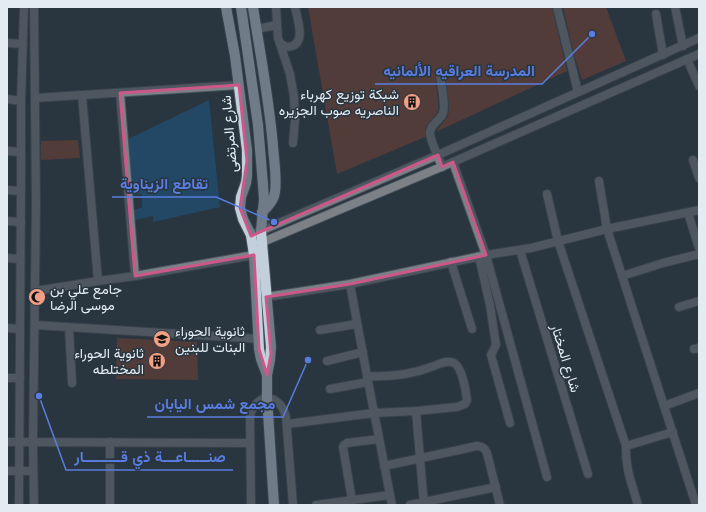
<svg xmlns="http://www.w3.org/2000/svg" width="706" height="512" viewBox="0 0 706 512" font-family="Helvetica,Vazirmatn,sans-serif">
  <rect width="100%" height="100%" fill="#29353f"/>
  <path fill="#224866" d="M209,100L220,207L153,222V216L135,220L134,210L142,207V194L133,195L128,139Z"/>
  <g fill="#824532">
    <path d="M308,7H552L567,71L436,132L448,116L449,105L445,74L444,71L442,70H437L435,73V76L438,100V109L437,113L426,126L425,131V137L337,174Z"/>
    <path d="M563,7H606L626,61L582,80L574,55Z"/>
    <path d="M78,140L80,158L41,160V141Z"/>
    <path d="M117,338L197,342L198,380L116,379Z"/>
  </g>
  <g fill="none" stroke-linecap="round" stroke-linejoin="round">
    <g stroke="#47525c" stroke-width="10">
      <g id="minor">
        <path d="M276,7L278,38L290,74L294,97L295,120L293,143"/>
        <path d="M557,7L578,92"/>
        <path d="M675,7L683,46"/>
        <path d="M656,14L663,55"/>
        <path d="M256,29L277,25"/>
        <path d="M7,43L23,44"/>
        <path d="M280,43C284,46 287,48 292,46C306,42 297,18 295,7"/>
        <path d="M687,59L699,86"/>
        <path d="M440,75C441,85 446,104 443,113C440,121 429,125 430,134C431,142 439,159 442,167"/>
        <path d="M120,93L135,276"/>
        <path d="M82,95L98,281"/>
        <path d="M35,98L239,85"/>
        <path d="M7,99L21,101"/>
        <path d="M7,151L21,152"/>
        <path d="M693,160L699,178"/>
        <path d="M453,162L486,255L547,477"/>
        <path d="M599,181L607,229L634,313L696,505"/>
        <path d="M7,190L21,191"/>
        <path d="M547,194L558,241L626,446C625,468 632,484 638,505"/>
        <path d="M688,213L699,248"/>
        <path d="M7,221L21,222"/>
        <path d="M251,235L438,155L699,38"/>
        <path d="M258,244L453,162L699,54"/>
        <path d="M520,250L588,474"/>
        <path d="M479,257L490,305L496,345L491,355L510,423"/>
        <path d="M7,258L20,259"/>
        <path d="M451,262L472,329"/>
        <path d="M622,276L663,263L699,254"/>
        <path d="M350,284L367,376L392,505"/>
        <path d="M35,291L98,281L135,276L254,255"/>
        <path d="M266,297L350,284L486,255L531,248L607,229L699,210"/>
        <path d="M679,307L699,301"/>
        <path d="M35,325L259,339"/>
        <path d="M7,328L20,329"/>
        <path d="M69,328L72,383"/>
        <path d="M320,330L357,324"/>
        <path d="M694,349L699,348"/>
        <path d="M327,361L363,352"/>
        <path d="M7,378H20"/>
        <path d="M330,389L368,382"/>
        <path d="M664,406L699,393"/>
        <path d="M416,411L424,505"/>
        <path d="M287,424L374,413L416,411L457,407L465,404L467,400C466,391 462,367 454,363C447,359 438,365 431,367C410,375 389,377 367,376"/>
        <path d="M7,442L250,443"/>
        <path d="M110,442V505"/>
        <path d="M626,446L673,432"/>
        <path d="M384,466L477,446C482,446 485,448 487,453L500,505"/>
        <path d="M7,471H33"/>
        <path d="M352,500L343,447L344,445L347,443L379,439"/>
        <path d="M19,505L21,180V101L24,7"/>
        <path d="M34,505L33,442L36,205L34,7"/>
        <path d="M251,505L250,416C252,406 258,400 267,397C278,400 283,406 286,417L293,505"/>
        <path d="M316,505L390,495"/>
        <path d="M410,505L496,487"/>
      </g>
    </g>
    <g stroke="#47525c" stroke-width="12">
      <g id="major">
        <path d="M226,7L235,56L247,150V176L246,183L241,197L240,208L243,219L251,235L254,255L259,349L261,359L267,375"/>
        <path d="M241,7L258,125L263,185L264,199L261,231L271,347L270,360L267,375V397L274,505"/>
        <path d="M253,7C260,53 269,99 273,146C274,161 277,177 275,192C274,200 269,206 262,212"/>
      </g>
    </g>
    <use href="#minor" stroke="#7b8187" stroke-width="8"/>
    <use href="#major" stroke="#c3d0db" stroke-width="10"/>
  </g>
  <path d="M0 0H706V512H0ZM239,85L247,161L240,208L251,236L438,155L442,167L453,162L486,255L350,284L266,297L271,354L267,375L259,349L254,255L135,276L120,93Z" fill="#29353f" fill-opacity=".55" fill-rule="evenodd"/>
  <path fill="none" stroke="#cc5889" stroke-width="3" stroke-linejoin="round" d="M239,85L247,161L240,208L251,236L438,155L442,167L453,162L486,255L350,284L266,297L271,354L267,375L259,349L254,255L135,276L120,93Z"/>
  <defs>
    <g id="building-disc" transform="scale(0.9)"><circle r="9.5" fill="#f39f85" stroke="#29353f"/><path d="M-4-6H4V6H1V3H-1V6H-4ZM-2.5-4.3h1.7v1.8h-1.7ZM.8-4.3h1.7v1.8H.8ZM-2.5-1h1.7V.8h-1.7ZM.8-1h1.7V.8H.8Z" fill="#111"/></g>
    <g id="mosque-disc" transform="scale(0.9)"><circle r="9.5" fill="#f39f85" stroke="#29353f"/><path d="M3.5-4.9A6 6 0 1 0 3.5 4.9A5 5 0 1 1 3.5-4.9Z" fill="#111"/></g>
    <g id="school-disc" transform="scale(0.9)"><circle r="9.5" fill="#f39f85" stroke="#29353f"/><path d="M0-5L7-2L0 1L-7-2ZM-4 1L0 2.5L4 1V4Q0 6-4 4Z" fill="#111"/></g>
  </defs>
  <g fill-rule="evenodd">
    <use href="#building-disc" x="412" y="102"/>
    <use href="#mosque-disc" x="37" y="297"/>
    <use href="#school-disc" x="162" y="339"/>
    <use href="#building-disc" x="157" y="361"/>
  </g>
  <g text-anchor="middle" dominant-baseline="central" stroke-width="3" stroke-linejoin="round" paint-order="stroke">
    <g font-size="14" fill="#e4ecf3" stroke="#29353f" text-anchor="end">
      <text x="399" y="94">شبكة توزيع كهرباء<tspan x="399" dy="16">الناصريه صوب الجزيره</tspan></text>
      <text x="50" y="289" text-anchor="start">جامع علي بن<tspan x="50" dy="16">موسى الرضا</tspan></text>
      <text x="175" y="331" text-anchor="start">ثانوية الحوراء<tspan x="175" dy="16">البنات للبنين</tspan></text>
      <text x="144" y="353">ثانوية الحوراء<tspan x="144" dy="16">المختلطه</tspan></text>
    </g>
    <g font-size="14" fill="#e4ecf3" stroke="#29353f">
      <text transform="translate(229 134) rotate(-95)">شارع المرتضى</text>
      <text transform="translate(566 358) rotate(73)">شارع المختار</text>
    </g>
  </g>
  <path fill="none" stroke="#597de0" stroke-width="1.5" d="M592 34L542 84H375M274 222L216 197H112M308 360L283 417H147M39 396L66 470H233"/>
  <g fill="#597de0" stroke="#29353f" stroke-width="1.5">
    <circle cx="592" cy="34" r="4"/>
    <circle cx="274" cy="222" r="4"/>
    <circle cx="308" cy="360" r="4"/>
    <circle cx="39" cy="396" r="4"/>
  </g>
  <g font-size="15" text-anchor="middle" font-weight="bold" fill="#597de0" stroke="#29353f" stroke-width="3" stroke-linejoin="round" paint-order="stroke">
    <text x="459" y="76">المدرسة العراقيه الألمانيه</text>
    <text x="164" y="189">تقاطع الزيناوية</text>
    <text x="215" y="409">مجمع شمس اليابان</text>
    <text x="150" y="462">صنـــــاعـــة ذي قـــــــــار</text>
  </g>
  <rect width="706" height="512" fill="none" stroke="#e4ecf3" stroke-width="16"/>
</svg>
